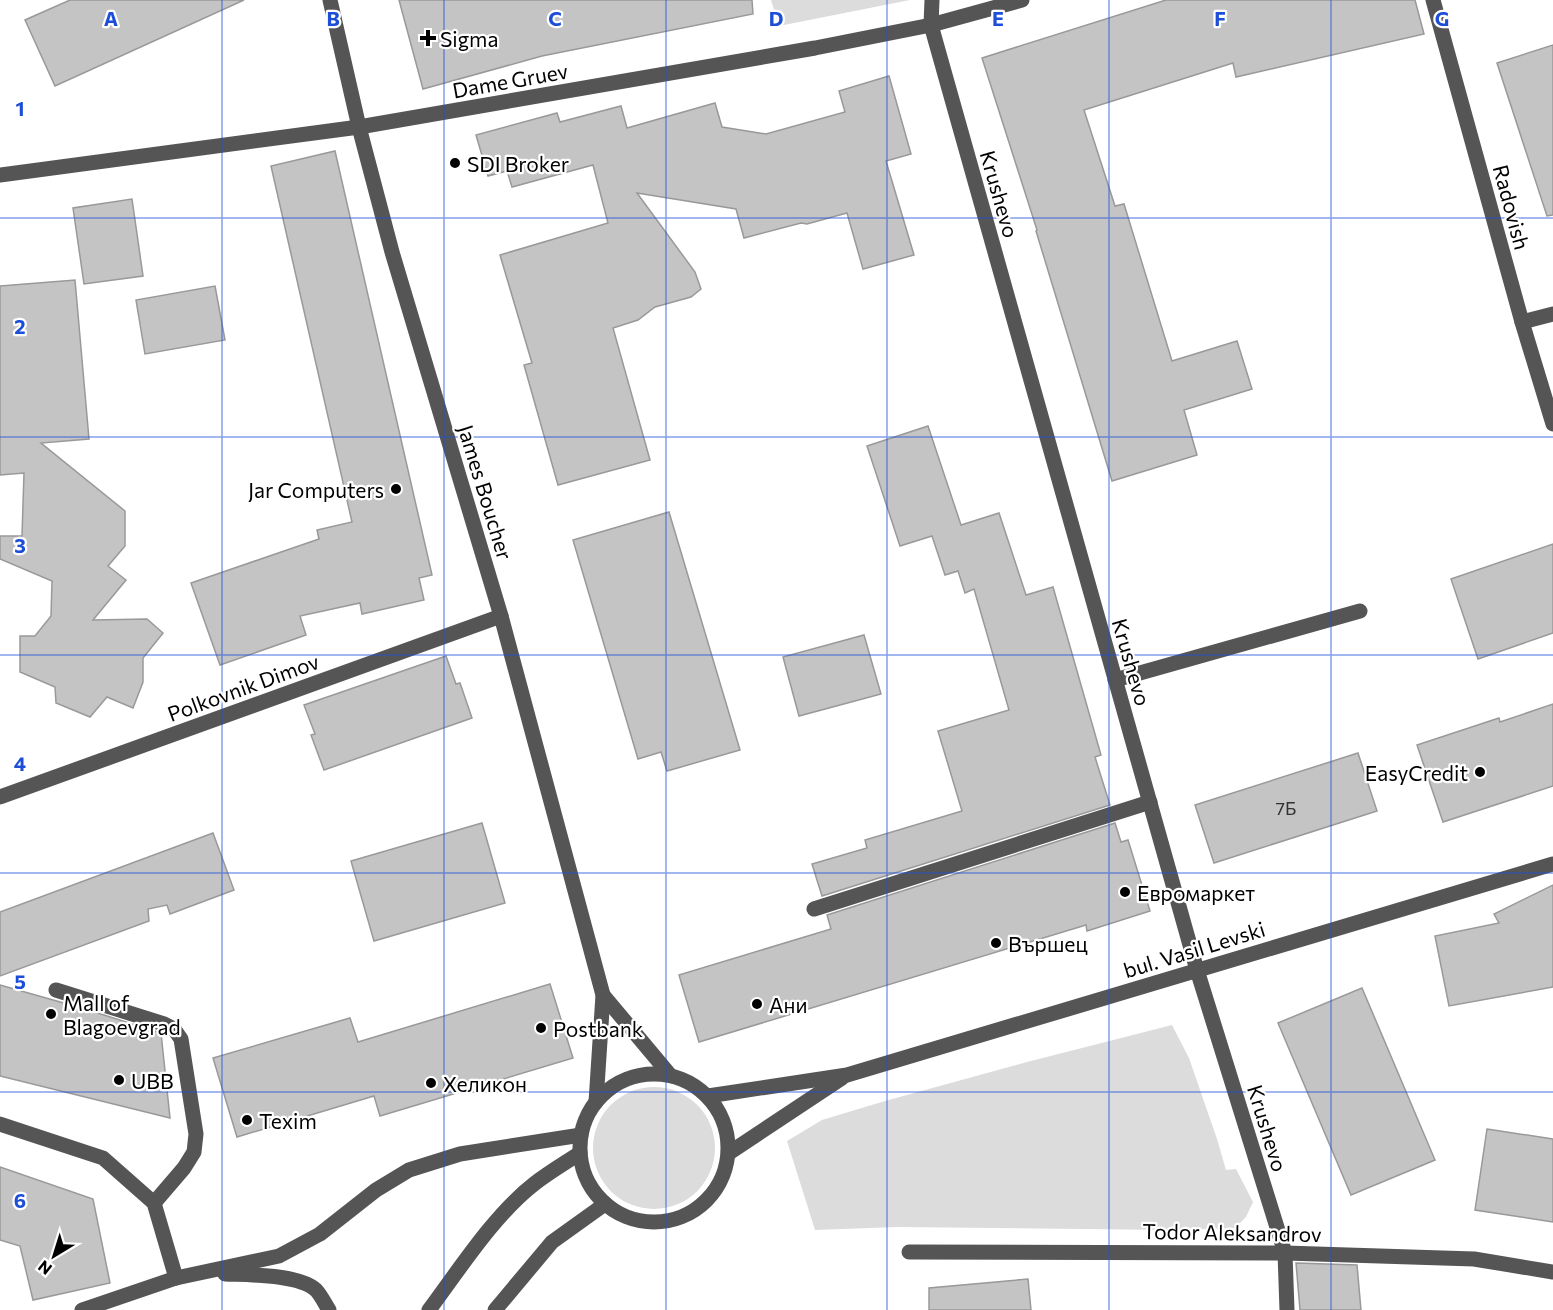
<svg xmlns="http://www.w3.org/2000/svg" width="1553" height="1310" viewBox="0 0 1553 1310" font-family="Commissioner,sans-serif">
  <rect width="100%" height="100%" fill="#fff"/>
  <g fill="#dcdcdc">
    <path d="M771,0H910L779,26Z"/>
    <path d="M1172,1025L1189,1058L1217,1139L1226,1170L1236,1169L1253,1202L1246,1217L1235,1228L1172,1230L897,1227L815,1230L787,1141L822,1120L885,1101L1027,1062Z"/>
    <circle cx="654" cy="1148" r="61"/>
  </g>
  <g fill="#c4c4c4" stroke="#999" stroke-width="1.5">
    <path d="M70,0H244L55,86L25,20Z"/>
    <path d="M399,0H752L753,14L542,56L423,89Z"/>
    <path d="M1166,0H1415L1424,34L1236,77L1233,63L1084,110L1115,206L1124,204L1172,361L1237,341L1252,389L1184,410L1197,455L1112,481L1036,231L1037,230L982,58Z"/>
    <path d="M1553,45V215L1547,216L1497,63Z"/>
    <path d="M889,76L911,154L886,161L914,255L863,269L847,213L807,224L801,223L744,238L736,209L637,193L695,272L701,289L691,297L655,307L638,320L613,328L650,460L558,485L524,365L532,363L500,255L608,223L593,165L512,187L507,171L488,176L476,135L557,113L560,122L621,106L627,128L715,103L722,127L766,134L845,112L839,91Z"/>
    <path d="M335,151L432,575L419,578L424,600L362,614L360,603L300,616L306,635L220,665L191,583L319,539L317,530L352,522L271,166Z"/>
    <path d="M132,199L143,276L84,284L73,208Z"/>
    <path d="M75,280L89,439L41,443L125,511V546L108,566L126,580L93,620L147,619L163,633L143,658V682L133,708L107,697L90,717L56,703L55,687L20,672V636H35L51,616L52,581L0,559V536H22L24,473L0,475V286Z"/>
    <path d="M215,286L225,340L145,354L136,300Z"/>
    <path d="M928,426L961,525L999,513L1026,595L1053,587L1101,755L1095,757L1110,805L822,896L812,864L867,848L865,840L962,811L938,731L1009,710L974,589L965,593L958,571L945,575L932,536L900,546L867,446Z"/>
    <path d="M669,512L740,750L667,771L661,752L638,759L573,540Z"/>
    <path d="M1553,544V633L1478,659L1451,579Z"/>
    <path d="M864,635L881,694L799,716L783,657Z"/>
    <path d="M446,656L456,684L460,683L472,718L324,770L311,735L315,734L304,705Z"/>
    <path d="M1553,704V786L1443,822L1417,745L1499,718L1500,722Z"/>
    <path d="M1358,753L1377,811L1214,863L1195,805Z"/>
    <path d="M482,823L505,903L374,941L351,861Z"/>
    <path d="M1115,823L1121,842L1128,840L1150,911L1087,931L1086,925L699,1042L679,975L831,929L827,915Z"/>
    <path d="M213,833L234,890L170,914L167,905L148,909L149,921L0,976V912Z"/>
    <path d="M1553,885V987L1449,1006L1435,936L1499,923L1494,914Z"/>
    <path d="M550,984L573,1058L380,1116L374,1096L237,1137L213,1058L350,1018L358,1042Z"/>
    <path d="M0,985L85,1009L161,1033L170,1118L0,1076Z"/>
    <path d="M1362,988L1435,1160L1351,1195L1278,1023Z"/>
    <path d="M1487,1129L1553,1139V1222L1475,1210Z"/>
    <path d="M0,1167L93,1199L110,1283L33,1300L20,1246L0,1240Z"/>
    <path d="M1296,1263L1357,1265L1361,1310H1300Z"/>
    <path d="M1028,1279L1031,1310H929V1288Z"/>
  </g>
  <g fill="none" stroke-linecap="round" stroke-linejoin="round">
    <g stroke="#555" stroke-width="15">
      <path d="M330,0L359,127L392,252L501,616L603,995L596,1102"/>
      <path d="M932,0L931,25L1197,970L1285,1253L1287,1310"/>
      <path d="M1433,0L1522,322L1553,424"/>
      <path d="M0,175L359,127L815,48L931,25L1022,0"/>
      <path d="M1522,322L1553,314"/>
      <path d="M1115,680L1360,611"/>
      <path d="M0,797L501,616"/>
      <path d="M814,909L1150,802"/>
      <path d="M56,990L164,1024L174,1029L181,1039L196,1134L194,1152L184,1168L154,1203"/>
      <path d="M603,995L670,1075"/>
      <circle cx="654" cy="1148" r="74"/>
      <path d="M708,1096L847,1075L1553,864"/>
      <path d="M0,1124L103,1158L154,1203L176,1278"/>
      <path d="M729,1153L842,1078"/>
      <path d="M909,1252L1285,1253L1474,1259L1553,1272"/>
      <path d="M225,1274C248,1275 299,1274 316,1290C321,1295 325,1304 329,1310"/>
      <path d="M82,1310L176,1278L279,1256L320,1234L376,1190L409,1170L460,1154L581,1135"/>
      <path d="M429,1310C459,1270 494,1215 534,1184C548,1173 565,1163 580,1153"/>
      <path d="M495,1310L552,1242L605,1204"/>
    </g>
  </g>
  <path fill="none" stroke="#1d4ed8" stroke-width="1.5" stroke-opacity="0.55" d="M222,0V1310M444,0V1310M666,0V1310M887,0V1310M1109,0V1310M1331,0V1310M0,218H1553M0,437H1553M0,655H1553M0,873H1553M0,1092H1553"/>
  <g fill="#000" stroke="#fff" stroke-width="2">
    <path d="M425 29h6v6h6v6h-6v6h-6v-6h-6v-6h6z"/>
    <circle cx="455" cy="163" r="6"/>
    <circle cx="396" cy="489" r="6"/>
    <circle cx="1480" cy="772" r="6"/>
    <circle cx="1125" cy="892" r="6"/>
    <circle cx="996" cy="943" r="6"/>
    <circle cx="757" cy="1004" r="6"/>
    <circle cx="51" cy="1014" r="6"/>
    <circle cx="541" cy="1028" r="6"/>
    <circle cx="119" cy="1080" r="6"/>
    <circle cx="431" cy="1083" r="6"/>
    <circle cx="247" cy="1120" r="6"/>
  </g>
  <g text-anchor="middle" dominant-baseline="central" stroke-width="4.5" stroke-linejoin="round" paint-order="stroke">
    <g font-size="18" fill="#313131">
      <text x="1286" y="808">7Б</text>
    </g>
    <g font-size="21" fill="#000" stroke="#fff" text-anchor="start">
      <text x="440" y="38">Sigma</text>
      <text x="467" y="163">SDI Broker</text>
      <text x="384" y="489" text-anchor="end">Jar Computers</text>
      <text x="1468" y="772" text-anchor="end">EasyCredit</text>
      <text x="1137" y="892">Евромаркет</text>
      <text x="1008" y="943">Вършец</text>
      <text x="63" y="1002">Mall of<tspan x="63" dy="24">Blagoevgrad</tspan></text>
      <text x="769" y="1004">Ани</text>
      <text x="553" y="1028">Postbank</text>
      <text x="131" y="1080">UBB</text>
      <text x="443" y="1083">Хеликон</text>
      <text x="259" y="1120">Texim</text>
    </g>
    <g font-size="21" fill="#000" stroke="#fff">
      <text transform="translate(510 80) rotate(-10)">Dame Gruev</text>
      <text transform="translate(1000 194) rotate(74)">Krushevo</text>
      <text transform="translate(1512 207) rotate(75)">Radovish</text>
      <text transform="translate(486 492) rotate(73)">James Boucher</text>
      <text transform="translate(1132 662) rotate(74)">Krushevo</text>
      <text transform="translate(243 687) rotate(-20)">Polkovnik Dimov</text>
      <text transform="translate(1194 949) rotate(-17)">bul. Vasil Levski</text>
      <text transform="translate(1268 1128) rotate(73)">Krushevo</text>
      <text transform="translate(1232 1232) rotate(1)">Todor Aleksandrov</text>
    </g>
  </g>
  <g font-size="20" text-anchor="middle" font-weight="bold" fill="#1d4ed8" stroke="#fff" stroke-width="4.5" stroke-linejoin="round" paint-order="stroke">
    <text x="111" y="26">A</text>
    <text x="333" y="26">B</text>
    <text x="555" y="26">C</text>
    <text x="776" y="26">D</text>
    <text x="998" y="26">E</text>
    <text x="1220" y="26">F</text>
    <text x="1442" y="26">G</text>
    <text x="20" y="116">1</text>
    <text x="20" y="334">2</text>
    <text x="20" y="553">3</text>
    <text x="20" y="771">4</text>
    <text x="20" y="989">5</text>
    <text x="20" y="1208">6</text>
  </g>
  <g transform="translate(54 1256) rotate(218)" stroke="#ffffff" stroke-width="4.5" paint-order="stroke">
  <path d="M0-4.5L10 22L0 15L-10 22Z" fill="#000000"/>
  <text y="-9" font-size="16" font-weight="bold" text-anchor="middle" fill="#000000">N</text>
  </g>
</svg>
